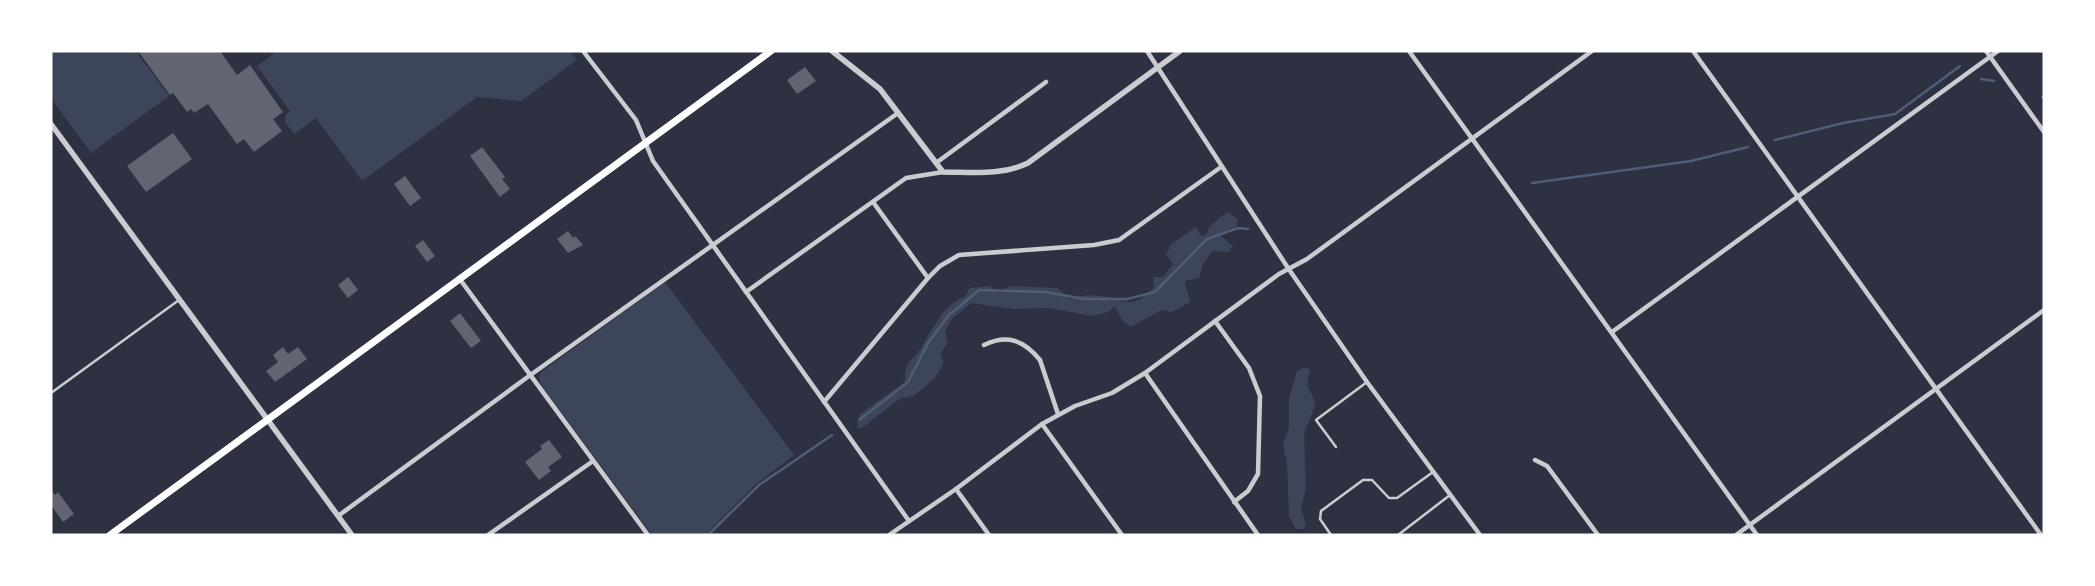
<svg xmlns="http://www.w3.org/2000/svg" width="2095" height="586" viewBox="0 0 2095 586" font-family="'Space Grotesk',sans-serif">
  <rect width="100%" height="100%" fill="#2d3142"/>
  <g fill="#3c4559">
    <path d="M51,51H136L169,96L91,153L51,98Z"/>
    <path d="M277,51H570L577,60L521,101L477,97L362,181L316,118L294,134L285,122L286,114L290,111L257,66Z"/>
    <path d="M1227,212L1238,219L1237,226L1219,234L1233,246L1229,252L1212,251L1203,264L1199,278L1185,281L1190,302L1172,312L1162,310L1131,327L1122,320L1115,306L1108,312L1092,316L1048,308L1013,309L971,303L953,318L945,331L948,343L940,354L944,363L935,378L914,396L901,398L863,427L857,429L860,414L905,382C905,358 912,363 921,348C933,329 943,304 966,296L969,288L989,286L1000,293L1009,286L1058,288L1069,299C1080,296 1089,294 1100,296C1128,299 1131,312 1154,287L1153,277H1163L1173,264L1166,255L1171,244L1196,227L1201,236L1206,235L1210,226Z"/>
    <path d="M665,282L794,455L756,484L705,535H652L542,386L539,378L541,372Z"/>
    <path d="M1303,368L1310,369L1307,385L1316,403L1304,434L1306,488L1301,510L1306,523L1304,529H1296L1289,516L1287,465L1283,443L1289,427V399L1297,371Z"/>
  </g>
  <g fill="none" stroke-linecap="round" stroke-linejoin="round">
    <g stroke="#4f5d75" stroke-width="2.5">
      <path d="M1981,79L1994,81"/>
      <path d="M2042,97H2044"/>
      <path d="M1775,140L1843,123L1895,114L1960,66"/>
      <path d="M1532,183L1691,161L1748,147"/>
      <path d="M859,420L908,382L928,343L949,315L979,290L1045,292L1085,299H1127L1155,292L1207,239L1238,228L1248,229"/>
      <path d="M708,535L759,485L832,435"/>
    </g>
  </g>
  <g fill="#626471">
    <path d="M138,51H220L237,75L250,65L283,112L273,119L282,131L254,152L244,139L237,144L208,104L194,113L191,109L187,112L173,93L170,95Z"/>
    <path d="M805,67L816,81L797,94L787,80Z"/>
    <path d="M173,133L192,159L146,192L127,166Z"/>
    <path d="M482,147L505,177L502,179L510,189L500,197L470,156Z"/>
    <path d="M405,176L421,198L410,206L394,184Z"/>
    <path d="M568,231L573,238L575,236L583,245L568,253L557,239Z"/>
    <path d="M423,240L435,256L427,262L415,246Z"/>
    <path d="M348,277L358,290L348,298L338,285Z"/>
    <path d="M460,313L481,341L471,348L450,321Z"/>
    <path d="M283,347L288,354L298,347L307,359L275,382L266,371L278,362L273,355Z"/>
    <path d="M549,440L562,457L548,467L551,471L539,480L525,462L542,449L540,446Z"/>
    <path d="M51,490L55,495L58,492L74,514L63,522L51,505Z"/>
  </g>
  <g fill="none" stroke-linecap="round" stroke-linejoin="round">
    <g stroke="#caccd0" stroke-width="2.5">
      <path d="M51,393L179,300"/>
      <path d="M1336,447L1316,420L1367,382"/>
      <path d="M1331,535L1320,519L1321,511L1363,480H1372L1389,498H1397L1433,472"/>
      <path d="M1398,535L1450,495"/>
    </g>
    <g stroke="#caccd0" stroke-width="4.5">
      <path d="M583,51L636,120L653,161L909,521"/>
      <path d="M1147,51L1288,268L1367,382L1480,535"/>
      <path d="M1409,51L1757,535"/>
      <path d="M1693,51L2041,535"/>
      <path d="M1986,51L2044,132"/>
      <path d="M936,163L1046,82"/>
      <path d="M873,202L928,278"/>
      <path d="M459,278L648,535"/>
      <path d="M746,292L906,178L943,172"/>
      <path d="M1215,321L1249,368L1260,396L1258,474L1248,491L1234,502"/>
      <path d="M1612,332L1998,51"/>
      <path d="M984,345C1007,334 1024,340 1040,360L1058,414"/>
      <path d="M1145,373L1258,535"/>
      <path d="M824,402L928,278L940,266L959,255L1094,245L1119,240L1221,167"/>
      <path d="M1042,424L1122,535"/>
      <path d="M1535,460L1547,466L1598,535"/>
      <path d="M956,489L989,535"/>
      <path d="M338,516L529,376L898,113"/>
      <path d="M488,535L593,461"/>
      <path d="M889,535L956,489L1042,424L1075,406L1112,393L1145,373L1279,274L1307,259L1592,51"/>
      <path d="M1736,535L2044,310"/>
    </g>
    <g stroke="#caccd0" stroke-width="5.5">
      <path d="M832,51L880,89L943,172C972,172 1001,176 1028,163L1180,51"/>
      <path d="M51,124L352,535"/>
    </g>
    <path stroke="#fff" stroke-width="7" d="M110,535L771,51"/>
  </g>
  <rect width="2095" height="586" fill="none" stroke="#ffffff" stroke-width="105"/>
</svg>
